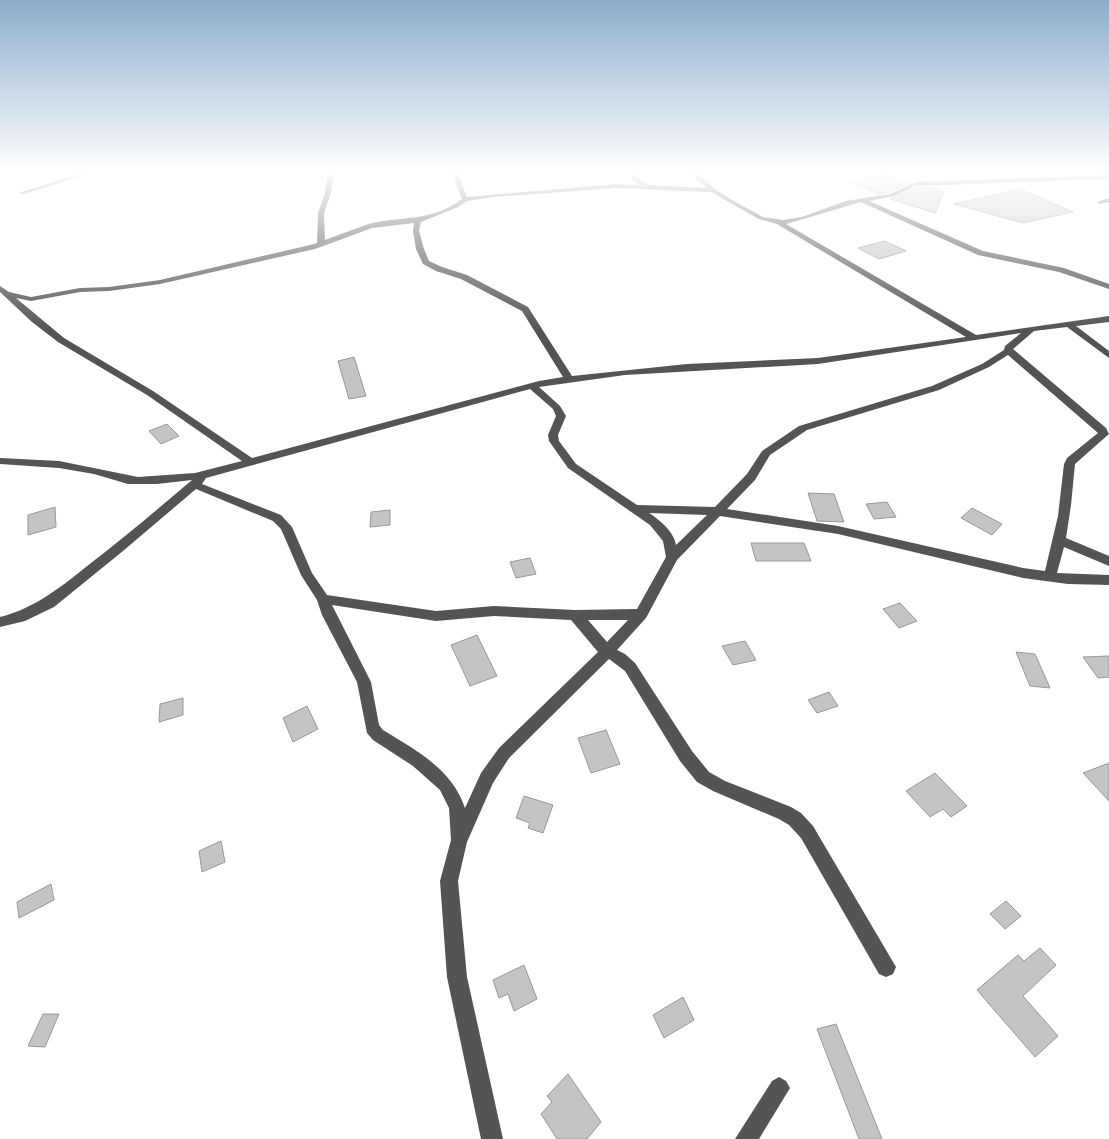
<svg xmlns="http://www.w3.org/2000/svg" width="1109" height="1139" viewBox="0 0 1109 1139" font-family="'Fira Sans',sans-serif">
  <rect width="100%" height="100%" fill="#fff"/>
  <g fill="#c4c4c4" stroke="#989898">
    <path d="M885,174L911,182L889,192L879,194L848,181Z"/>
    <path d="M929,187L944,192L935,213L890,199L916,188Z"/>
    <path d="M1020,189L1073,212L1023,223L954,204Z"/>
    <path d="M885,241L906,251L879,259L858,248Z"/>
    <path d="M354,357L366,396L349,399L338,361Z"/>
    <path d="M167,424L179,436L161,444L149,431Z"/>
    <path d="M808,493L834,494L844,522L817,521Z"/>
    <path d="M887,502L896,517L874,519L866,504Z"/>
    <path d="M55,507L56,527L28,535V515Z"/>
    <path d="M972,508L1002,524L992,535L961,518Z"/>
    <path d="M390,510V525L370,527L371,512Z"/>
    <path d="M751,543H804L811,561H756Z"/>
    <path d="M530,558L536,574L516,578L510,562Z"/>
    <path d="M900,603L917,621L899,628L883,609Z"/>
    <path d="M477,635L497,676L470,686L451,645Z"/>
    <path d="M745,641L756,660L733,665L722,646Z"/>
    <path d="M1016,652L1035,654L1050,688L1030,686Z"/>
    <path d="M1109,656V677L1098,678L1083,657Z"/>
    <path d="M829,692L838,706L817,713L808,700Z"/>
    <path d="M183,698V715L159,722L160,704Z"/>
    <path d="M307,706L318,729L293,742L283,718Z"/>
    <path d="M606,730L620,764L591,773L578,738Z"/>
    <path d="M1109,763V801L1083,773Z"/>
    <path d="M935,773L967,806L951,817L943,809L930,817L906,791Z"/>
    <path d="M524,796L553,805L543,833L528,828L530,823L516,818Z"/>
    <path d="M221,841L225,862L202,872L199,851Z"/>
    <path d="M51,884L54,900L19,918L17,902Z"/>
    <path d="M1006,901L1021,916L1005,929L990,914Z"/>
    <path d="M1040,948L1056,965L1023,996L1058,1036L1035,1057L977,990L1018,955L1024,961Z"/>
    <path d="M524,965L537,999L514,1011L508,994L499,998L493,980Z"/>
    <path d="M683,997L694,1020L664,1038L653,1015Z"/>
    <path d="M43,1014H59L45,1047L28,1046Z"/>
    <path d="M836,1024L882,1139H859L817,1029Z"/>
    <path d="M568,1074L601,1122L587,1139H557L541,1114L552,1102L547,1096Z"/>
  </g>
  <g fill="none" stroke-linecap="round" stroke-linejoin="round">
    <g fill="#545454" fill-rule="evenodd">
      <path d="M90,171H99L23,194L18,193Z"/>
      <path d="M328,171H334L331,193L324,213L325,240C339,235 354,229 369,224C403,215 430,223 462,199L451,171H457L467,197L616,184L639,185L630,176L632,171H638L636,176L647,185L707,188L688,171H695L716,190L739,204L763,217L783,220L802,217L846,201L890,194L916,182L1109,175V179L916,186L894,196L869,201L983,251L1064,268L1109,284V289L1059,272L978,255L861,202L786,224L976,335L1109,316V322L1076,326L1109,351V358L1067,327L1034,331L1013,349L1106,428L1109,434L1075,464L1071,505L1066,538L1109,556V566L1064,547L1057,573L1109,575V585L1068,584L1023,578L838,534L720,516L677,560L646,618L617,650L625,654L635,663L692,751L709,772L725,781L791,807L801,813L813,826L896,967L893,974L886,977L879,974L801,838L789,825L779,819L713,791L697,782L680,761L625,671L609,659L509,758L493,783L467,842L458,881L467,977L503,1139H481L447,977L440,881L451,840L449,808L440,790L413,766L373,740L367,733L357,682L322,615L317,600L301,575L281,529L273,521L196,489L123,551L54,607L25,621L0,627V617C36,608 62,586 91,563C126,536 159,508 192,480L157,484H128L94,474L59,468L0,464V458L59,461L138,477L195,473L242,461L147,395L58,342L32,322L0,292V286L9,292L31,297L80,288L109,287L160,280L310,245L317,243L318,213L325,193ZM616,188L711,192L759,219L777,224L966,337L818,358L687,364L572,376L528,307L467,275L442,267L429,261L424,249L419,231L421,222L458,207L467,201L493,197ZM414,223L413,231L416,249L423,264L436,271L461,279L522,311L563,377L539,381L252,458L153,391L64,338L16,298L31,301L80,292L109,291L160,284L315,249L372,228ZM1021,333L1005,346L1004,350L982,364L932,386L799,426L762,451L747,474L715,507L637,505L576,464L559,441L558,435L566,416L560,406L539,387L625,375L818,364ZM1008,355L1098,433L1067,458L1064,464L1058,516L1045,571L1023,568L838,526L727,509L755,480L770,455L807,430L939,390L989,367ZM530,389L553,409L556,416L548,435L549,441L568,468L650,525L663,541L666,557L637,609L575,610L494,606L436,611L327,595L312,573L292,527L281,515L202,484L206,478ZM649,513L707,515L676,545C674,532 660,520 649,513ZM332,605L436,621L494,616L571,620L598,652L499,748L481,773L465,808C452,769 417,751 383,730L379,725L371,682ZM588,620H628L607,642Z"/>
      <path d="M1109,198V202L1100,204L1097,202Z"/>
      <path d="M779,1077L786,1081L790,1088L759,1139H735L772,1081Z"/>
    </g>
  </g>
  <linearGradient id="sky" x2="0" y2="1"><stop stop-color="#8cadcc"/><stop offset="0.52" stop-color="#fff"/><stop offset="1" stop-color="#fff" stop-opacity="0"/></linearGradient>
  <rect width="1109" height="330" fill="url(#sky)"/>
</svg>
